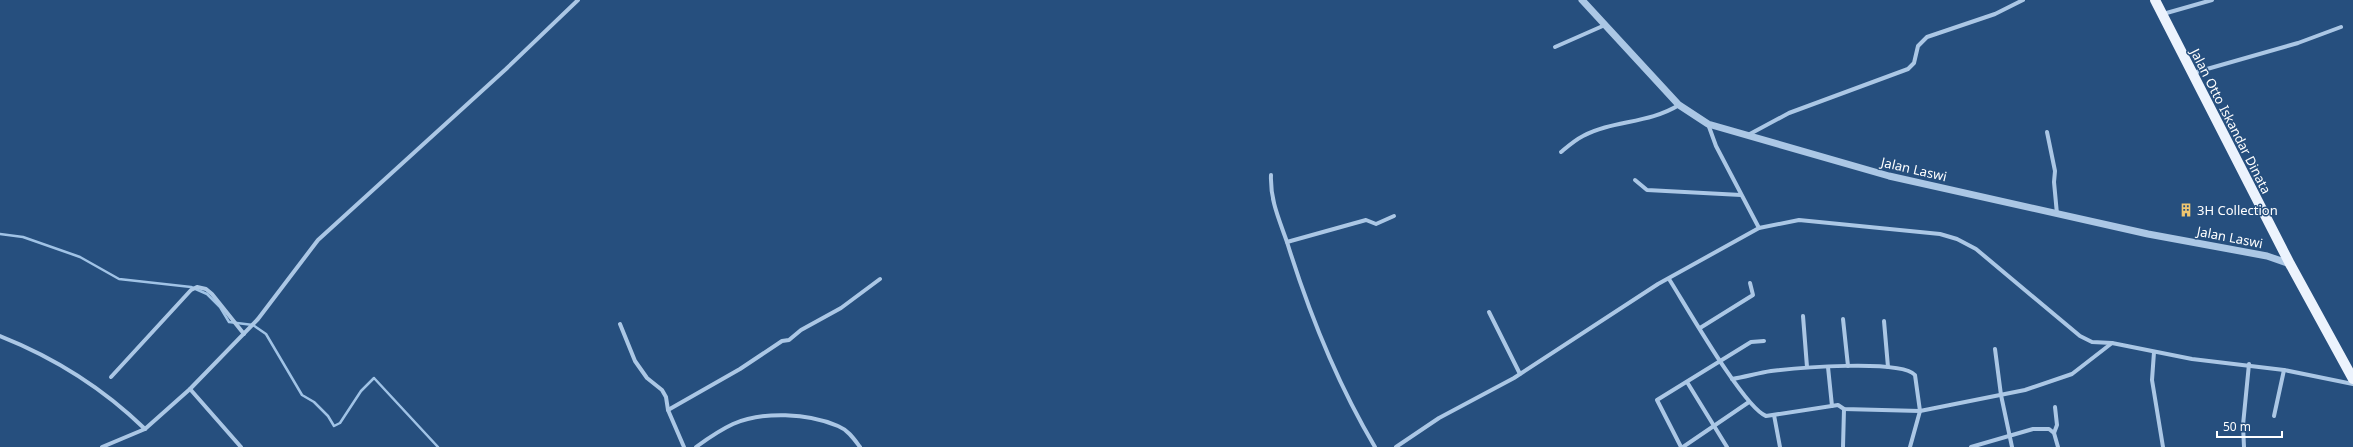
<svg xmlns="http://www.w3.org/2000/svg" width="2353" height="447" viewBox="0 0 2353 447" font-family="'Noto Sans',sans-serif">
  <rect width="100%" height="100%" fill="#264f7e"/>
  <g fill="none" stroke-linecap="round" stroke-linejoin="round">
    <path stroke="#a0c3e6" stroke-width="2.5" d="M0,234L23,237L80,257L119,279L191,287L207,294L220,307L229,322L253,325L266,334L302,395L314,402L328,416L334,426L340,423L361,391L374,378L438,447"/>
    <g stroke="#abc7e5" stroke-width="4">
      <path d="M2163,14L2212,0"/>
      <path d="M1555,47L1605,25"/>
      <path d="M2193,73L2298,43L2341,27"/>
      <path d="M1708,124L1716,146L1759,228"/>
      <path d="M2047,132L2055,171L2054,182L2057,214"/>
      <path d="M1748,135L1789,113L1908,69L1914,63L1918,46L1927,37L1995,14L2023,0"/>
      <path d="M1561,152C1567,147 1575,140 1583,136C1613,120 1648,124 1679,105"/>
      <path d="M1271,175C1270,200 1279,219 1287,242C1309,313 1337,383 1375,447"/>
      <path d="M1635,180L1647,190L1741,195"/>
      <path d="M1287,242L1366,220L1376,224L1394,216"/>
      <path d="M1669,279C1685,304 1744,408 1766,416L1838,405L1844,409L1920,411L2025,390L2072,374L2112,343"/>
      <path d="M1489,312L1520,374"/>
      <path d="M1803,316L1807,367"/>
      <path d="M1843,319L1848,366"/>
      <path d="M1884,321L1888,367"/>
      <path d="M620,324L635,361L647,378L662,390L666,397L668,410L684,447"/>
      <path d="M1700,328L1753,295L1750,283"/>
      <path d="M0,336C53,357 104,389 145,429L102,447"/>
      <path d="M1995,349L2001,395L2012,447"/>
      <path d="M2154,352L2152,380L2163,447"/>
      <path d="M1828,367L1832,406"/>
      <path d="M111,377L191,290L197,287L206,289L212,294L244,334"/>
      <path d="M1732,379C1745,377 1758,373 1771,371C1795,368 1900,359 1915,375L1920,411L1910,447"/>
      <path d="M1687,382L1727,447"/>
      <path d="M190,389L241,447"/>
      <path d="M668,410L740,369L782,341L789,340L801,330L841,308L880,279"/>
      <path d="M1774,415L1780,447"/>
      <path d="M2274,416L2284,370"/>
      <path d="M145,429L190,389L258,319L318,240L506,69L578,0"/>
      <path d="M2054,433L2057,425L2055,407"/>
      <path d="M696,447C707,439 720,430 733,424C763,411 808,413 838,426C848,430 854,439 860,447"/>
      <path d="M1396,447L1439,418L1514,378L1658,284L1759,228L1799,220L1940,234L1957,239L1976,249L2080,336L2092,342L2112,343L2192,359L2284,370L2353,384"/>
      <path d="M1681,447L1657,400L1751,342L1764,341"/>
      <path d="M1683,447L1749,402"/>
      <path d="M1843,447L1844,409"/>
      <path d="M1971,447L2033,429H2049L2054,433L2058,447"/>
      <path d="M2244,447L2243,425L2249,364"/>
    </g>
    <path stroke="#abc7e5" stroke-width="7" d="M1582,0L1679,105L1708,124L1889,176L2148,234L2267,256L2290,264"/>
    <path stroke="#ecf3fd" stroke-width="10" d="M2155,0L2290,264L2353,379"/>
  </g>
  <defs>
    <g id="building-bare" transform="scale(1.08)"><path d="M-4-6H4V6H1V3H-1V6H-4ZM-2.5-4.3h1.7v1.8h-1.7ZM.8-4.3h1.7v1.8H.8ZM-2.5-1h1.7V.8h-1.7ZM.8-1h1.7V.8H.8Z" fill="#eec570" stroke="#264f7e" stroke-width="2.5" paint-order="stroke"/></g>
  </defs>
  <g fill-rule="evenodd">
    <use href="#building-bare" x="2186" y="210"/>
  </g>
  <g text-anchor="middle" dominant-baseline="central" stroke-width="3" stroke-linejoin="round" paint-order="stroke">
    <g font-size="13" fill="#fff" stroke="#264f7e">
      <text transform="translate(2231 121) rotate(63)">Jalan Otto Iskandar Dinata</text>
      <text transform="translate(1914 169) rotate(13)">Jalan Laswi</text>
      <text transform="translate(2230 237) rotate(11)">Jalan Laswi</text>
    </g>
    <g font-size="13" fill="#fff" stroke="#264f7e" text-anchor="start">
      <text x="2197" y="210">3H Collection</text>
    </g>
  </g>
  <path d="M2217 431v6h65v-6" fill="none" stroke="#ffffff" stroke-width="2"/>
  <text x="2223" y="431" font-size="12" fill="#ffffff" stroke="#264f7e" stroke-width="3" paint-order="stroke">50 m</text>
</svg>
